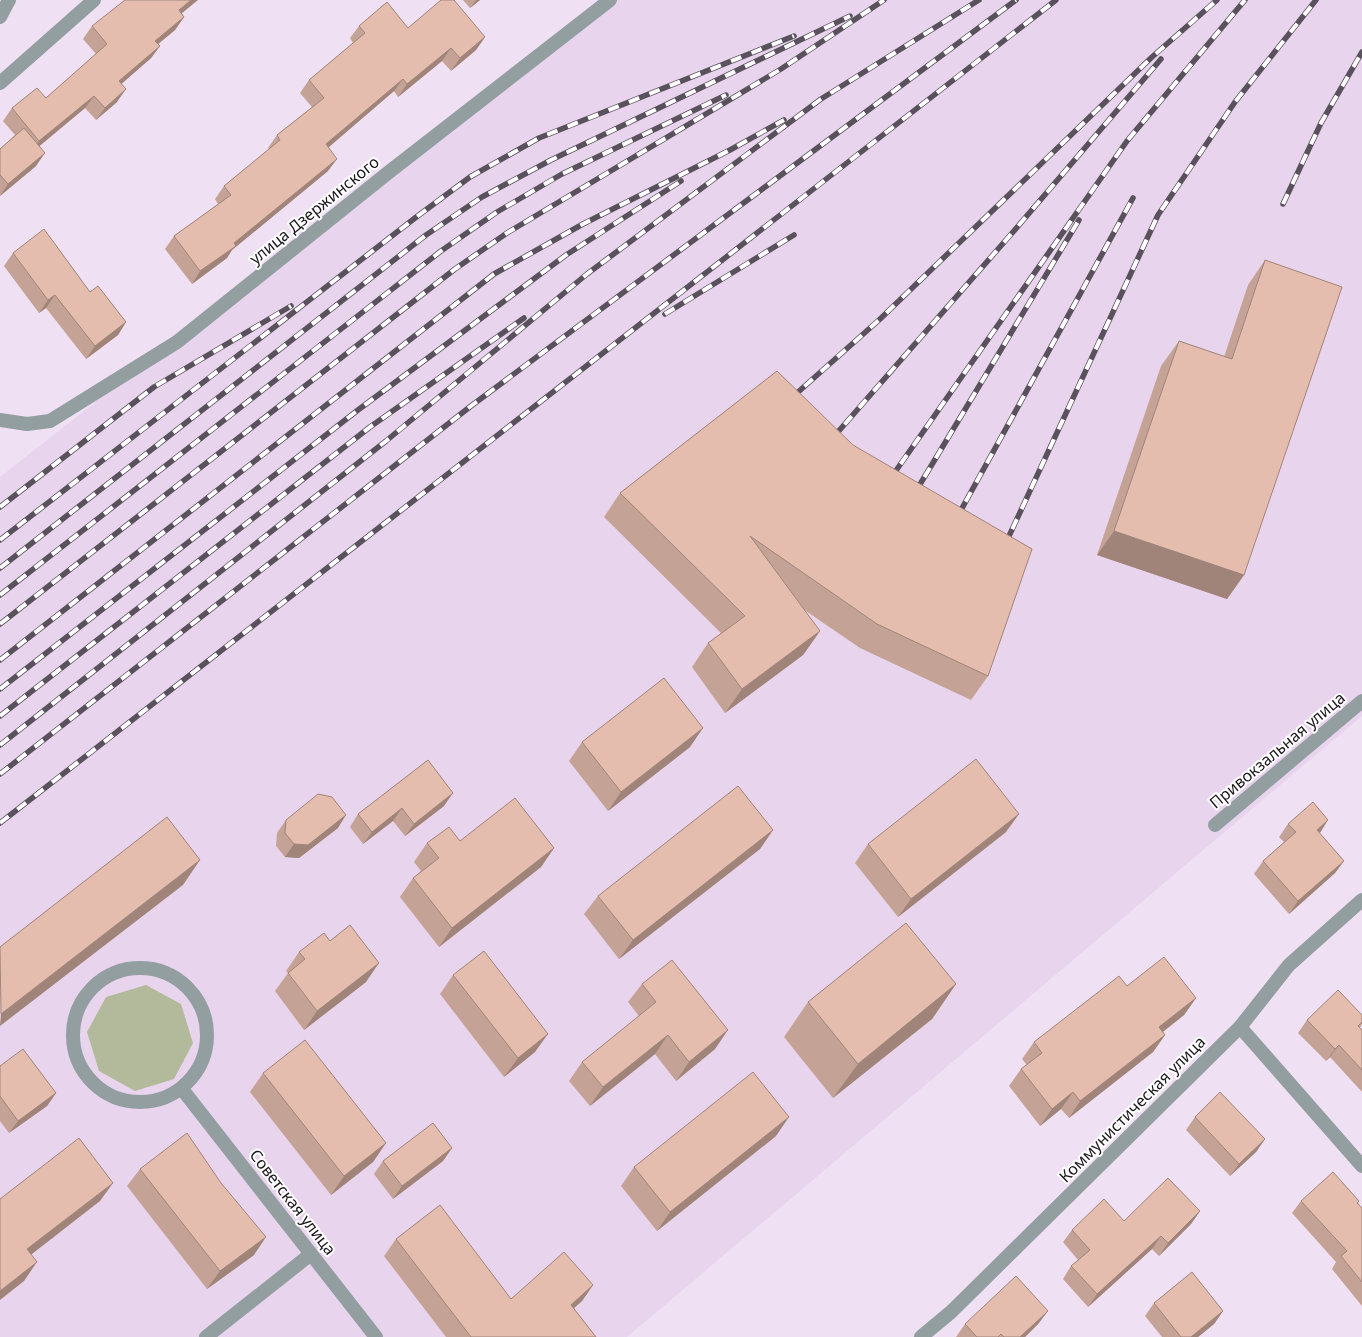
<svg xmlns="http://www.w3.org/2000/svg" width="1362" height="1337" viewBox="0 0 1362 1337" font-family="'Noto Sans',sans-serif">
  <rect width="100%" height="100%" fill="#f0e0f3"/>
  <path fill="#e9d4ed" d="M608,0H1362V716L627,1337H0V477Z"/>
  <path fill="#b2ba9b" d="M146,985L181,1004L193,1043L174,1079L135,1091L99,1071L87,1032L106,997Z"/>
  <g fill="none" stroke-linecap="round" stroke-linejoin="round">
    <g stroke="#939ea1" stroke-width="14">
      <path d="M0,17L9,0"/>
      <path d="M0,83L94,0"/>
      <path d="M0,420L27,424L50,421L177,342L389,172L610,0"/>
      <path d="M1215,825L1362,701"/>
      <circle cx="140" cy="1035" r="67"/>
      <path d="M1240,1027L1362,1166"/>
      <path d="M206,1337L311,1254"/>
    </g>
    <g stroke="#939ea1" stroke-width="14">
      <path d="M182,1089L376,1337"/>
      <path d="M921,1337L951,1312L1240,1027L1289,965L1362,900"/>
    </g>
    <g stroke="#59515b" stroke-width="5.5">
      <g id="rail">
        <path d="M1283,204L1321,123L1362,52"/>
        <path d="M665,314L794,235"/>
        <path d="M788,401L879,320L1152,57L1217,0"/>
        <path d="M830,441L1013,232L1161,59"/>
        <path d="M888,482L1127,141L1245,0"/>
        <path d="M913,496L1079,220"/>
        <path d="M0,507L154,387L291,306"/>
        <path d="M955,521L1133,198"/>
        <path d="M0,540L415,218L470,177L539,138L794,36"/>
        <path d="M1003,549L1158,215L1235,102L1316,0"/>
        <path d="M0,568L426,235L482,197L551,160L850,16"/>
        <path d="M0,595L441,251L497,212L562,174L726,95"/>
        <path d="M0,624L455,269L507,233L781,69L884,0"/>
        <path d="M0,660L494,274L583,224L730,150L784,120"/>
        <path d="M0,689L358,410L566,255L681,181"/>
        <path d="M0,716L370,427L524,318"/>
        <path d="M0,745L386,441L587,274L821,99L979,0"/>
        <path d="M0,774L471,406L1016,0"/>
        <path d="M0,823L1056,0"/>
      </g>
    </g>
    <use href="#rail" stroke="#fff" stroke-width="4" stroke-dasharray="11" stroke-linecap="butt"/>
  </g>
  <g fill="#c4a396">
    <path d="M463,0H480L470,8Z"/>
    <path d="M181,14L184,17L175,30L158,44L160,46L151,58L121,84L117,102L96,120L85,108L39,146L36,166L0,196V149L15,135L3,121L12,108L46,98L96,54L83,39L92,26Z"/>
    <path d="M359,26L408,28L485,37L476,50L451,71L442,61L398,97L394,91L328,148V171L232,250L227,258L192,284L165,249L174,236L218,204L215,199L224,186L269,149L268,148L277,135L312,107L300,93L309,80L353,43L350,38Z"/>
    <path d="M13,253L90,292L126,322L118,335L86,359L46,308L39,313L4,266Z"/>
    <path d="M1265,260L1244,575L1227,599L1097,555L1161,366L1179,341L1224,357L1248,285Z"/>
    <path d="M777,371L988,676L971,700L860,648L803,609L820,631L803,655L725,713L692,667L708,643L721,633L604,517L620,493Z"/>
    <path d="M582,742L690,747L608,811L569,761Z"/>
    <path d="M428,760L444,806L405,836L393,821L363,844L350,827L358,814Z"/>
    <path d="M286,820L338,828L299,858L285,857L276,846L277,833Z"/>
    <path d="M1288,824L1319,833L1344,861L1335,873L1289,914L1254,874L1263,861L1284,842L1279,837Z"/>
    <path d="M773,830L760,849L619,959L584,914L598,896Z"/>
    <path d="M1006,832L898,917L855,863L868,844Z"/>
    <path d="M460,841L554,848L541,867L439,947L400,897L413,878L421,871L414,862L427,843Z"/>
    <path d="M330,941L366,982L304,1030L275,991L288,973L286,971L299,952Z"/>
    <path d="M453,975L535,1052L504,1077L440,994Z"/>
    <path d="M642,984L715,1049L676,1081L655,1054L590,1106L569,1081L582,1062L639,1016L628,1002Z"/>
    <path d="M956,984L932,1019L833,1098L784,1037L808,1002Z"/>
    <path d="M1127,986L1196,998L1184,1015L1163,1032L1165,1035L1153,1052L1069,1118L1061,1109L1040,1126L1009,1086L1021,1069L1027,1065L1022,1059L1034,1042Z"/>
    <path d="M1362,1015V1024L1360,1028L1362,1030V1092L1330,1057L1326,1061L1298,1033L1307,1020Z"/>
    <path d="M0,1066L56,1093L47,1106L9,1133L0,1121Z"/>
    <path d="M263,1073L386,1143L373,1162L331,1195L250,1092Z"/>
    <path d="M1195,1117L1265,1139L1256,1152L1230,1176L1186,1130Z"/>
    <path d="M776,1136L657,1231L621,1186L634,1167Z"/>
    <path d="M452,1148L443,1161L393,1199L374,1174L383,1161Z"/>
    <path d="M140,1169L221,1183L254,1255L207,1289L127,1186Z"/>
    <path d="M1301,1201L1358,1203L1362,1208V1306L1332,1269L1336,1262L1292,1213Z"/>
    <path d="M1200,1211L1191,1224L1159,1256L1152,1249L1088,1307L1063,1279L1071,1266L1078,1260L1063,1242L1072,1230L1124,1221Z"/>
    <path d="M396,1239L511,1299L593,1285L582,1301L574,1308L596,1337H446L384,1256Z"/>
    <path d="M1154,1303L1223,1311L1214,1324L1198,1337H1162L1145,1316Z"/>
    <path d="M1039,1323L1025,1337H956L965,1324Z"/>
  </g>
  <g fill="#a0847a">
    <path d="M191,0H198L170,23L179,10Z"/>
    <path d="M476,0H480L470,8Z"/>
    <path d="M184,17L175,30L146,54L155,41Z"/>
    <path d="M485,37L476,50L451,71L460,58Z"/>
    <path d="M160,46L151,58L110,94L119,81Z"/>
    <path d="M451,48L442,61L398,97L407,84Z"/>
    <path d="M403,79L394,91L317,157L326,144Z"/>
    <path d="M126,89L117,102L96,120L105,108Z"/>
    <path d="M94,96L85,108L30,154L39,141Z"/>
    <path d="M45,153L36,166L0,196L8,184Z"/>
    <path d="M337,159L328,171L232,250L227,258L192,284L200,271Z"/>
    <path d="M55,295L46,308L39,313L48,300Z"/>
    <path d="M126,322L118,335L86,359L95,346Z"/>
    <path d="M1114,531L1244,575L1227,599L1097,555Z"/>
    <path d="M820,631L803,655L725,713L742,689Z"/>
    <path d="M703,728L690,747L608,811L621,792Z"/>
    <path d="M453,793L444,806L405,836L414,824Z"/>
    <path d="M402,808L393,821L363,844L372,832Z"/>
    <path d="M1019,814L1006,832L898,917L911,899Z"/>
    <path d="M346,815L338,828L299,858L285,857L294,844Z"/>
    <path d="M1328,820L1320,833L1317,830Z"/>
    <path d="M773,830L760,849L619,959L633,940Z"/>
    <path d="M554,848L541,867L439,947L452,928Z"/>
    <path d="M200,860L183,885L0,1026L1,1014Z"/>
    <path d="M1344,861L1335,873L1289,914L1298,901Z"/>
    <path d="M379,963L366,982L304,1030L317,1011Z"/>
    <path d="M956,984L932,1019L833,1098L858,1064Z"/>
    <path d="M1196,998L1184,1015L1147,1044L1159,1027Z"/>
    <path d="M728,1030L715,1049L676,1081L689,1062Z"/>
    <path d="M548,1034L535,1052L504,1077L518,1058Z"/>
    <path d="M668,1035L655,1054L590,1106L603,1087Z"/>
    <path d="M1165,1035L1153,1052L1069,1118L1080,1101Z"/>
    <path d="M1339,1045L1330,1057L1326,1061L1335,1049Z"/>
    <path d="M1073,1092L1061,1109L1040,1126L1052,1109Z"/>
    <path d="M56,1093L47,1106L9,1133L18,1121Z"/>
    <path d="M789,1117L776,1136L657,1231L670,1212Z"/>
    <path d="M1265,1139L1256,1152L1230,1176L1239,1164Z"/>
    <path d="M386,1143L373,1162L331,1195L344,1176Z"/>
    <path d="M452,1148L443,1161L393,1199L402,1186Z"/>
    <path d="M113,1183L100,1201L14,1268L27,1249Z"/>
    <path d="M1200,1211L1191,1224L1159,1256L1168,1243Z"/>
    <path d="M1161,1236L1152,1249L1088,1307L1097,1294Z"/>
    <path d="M266,1237L254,1255L207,1289L220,1271Z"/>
    <path d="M37,1262L24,1281L0,1300V1291Z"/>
    <path d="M593,1285L582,1301L559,1321L571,1305Z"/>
    <path d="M1048,1311L1039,1323L1025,1337H1020Z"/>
    <path d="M1223,1311L1214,1324L1198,1337H1191Z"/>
  </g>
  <g fill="#e4bdae" stroke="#a0847a">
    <path d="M125,0H191L179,10L184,17L155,41L160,46L119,81L126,89L105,108L94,96L39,141L12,108L37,88L46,98L107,44L92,26Z"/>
    <path d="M441,0H454L485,37L460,58L451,48L407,84L403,79L326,144L337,159L234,243L236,246L200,271L174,236L231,195L224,186L280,140L277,135L324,98L309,80L365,33L359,26L387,2L408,28Z"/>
    <path d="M24,128L45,153L8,184L0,175V149Z"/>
    <path d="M44,229L90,292L98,286L126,322L95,346L55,295L48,300L13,253Z"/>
    <path d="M1265,260L1342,287L1244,575L1114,531L1179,341L1232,359Z"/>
    <path d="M777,371L853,445L1032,549L988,676L877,624L750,536L820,631L742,689L708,643L745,616L620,493Z"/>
    <path d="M664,678L703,728L621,792L582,742Z"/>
    <path d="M976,759L1019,814L911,899L868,844Z"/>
    <path d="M428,760L453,793L414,824L402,808L372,832L358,814Z"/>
    <path d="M738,786L773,830L633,940L598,896Z"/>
    <path d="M318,794L332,797L346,815L308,845L294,844L285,833L286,820Z"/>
    <path d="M515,798L554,848L452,928L413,878L439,858L427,843L449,827L460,841Z"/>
    <path d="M1313,802L1328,820L1317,830L1344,861L1298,901L1263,861L1296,832L1288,824Z"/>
    <path d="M167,817L200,860L1,1014L0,947Z"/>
    <path d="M906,923L956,984L858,1064L808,1002Z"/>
    <path d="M350,925L379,963L317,1011L288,973L305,959L299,952L324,933L330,941Z"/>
    <path d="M484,951L548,1034L518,1058L453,975Z"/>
    <path d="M1164,957L1196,998L1159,1027L1165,1035L1080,1101L1073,1092L1052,1109L1021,1069L1042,1053L1034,1042L1119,976L1127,986Z"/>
    <path d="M672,960L728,1030L689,1062L668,1035L603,1087L582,1062L656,1002L642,984Z"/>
    <path d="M1338,990L1362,1015V1022L1358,1026L1362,1030V1070L1339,1045L1335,1049L1307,1020Z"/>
    <path d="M305,1040L386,1143L344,1176L263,1073Z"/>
    <path d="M23,1049L56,1093L18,1121L0,1096V1066Z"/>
    <path d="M753,1072L789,1117L670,1212L634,1167Z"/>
    <path d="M1220,1092L1265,1139L1239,1164L1195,1117Z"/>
    <path d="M433,1123L452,1148L402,1186L383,1161Z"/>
    <path d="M187,1133L221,1183L266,1237L220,1271L140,1169Z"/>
    <path d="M79,1138L113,1183L27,1249L37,1262L0,1291V1199Z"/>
    <path d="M1333,1172L1359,1201L1357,1203L1362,1208V1282L1341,1256L1347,1251L1301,1201Z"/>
    <path d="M1168,1178L1200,1211L1168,1243L1161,1236L1097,1294L1071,1266L1090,1250L1072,1230L1104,1199L1124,1221Z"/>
    <path d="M440,1205L511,1299L564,1252L593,1285L571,1305L596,1337H471L396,1239Z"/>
    <path d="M1192,1272L1223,1311L1191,1337H1181L1154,1303Z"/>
    <path d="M1016,1276L1048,1311L1020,1337H1004L1001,1334L998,1337H977L965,1324Z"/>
  </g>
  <g text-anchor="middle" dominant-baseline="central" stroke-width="4" stroke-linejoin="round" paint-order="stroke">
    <g font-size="16" fill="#1b161c" stroke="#fff">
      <text transform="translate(314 210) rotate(-39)">улица Дзержинского</text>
      <text transform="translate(1277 750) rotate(-40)">Привокзальная улица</text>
      <text transform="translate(1132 1109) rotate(-45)">Коммунистическая улица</text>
      <text transform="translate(293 1202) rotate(52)">Советская улица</text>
    </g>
  </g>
</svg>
